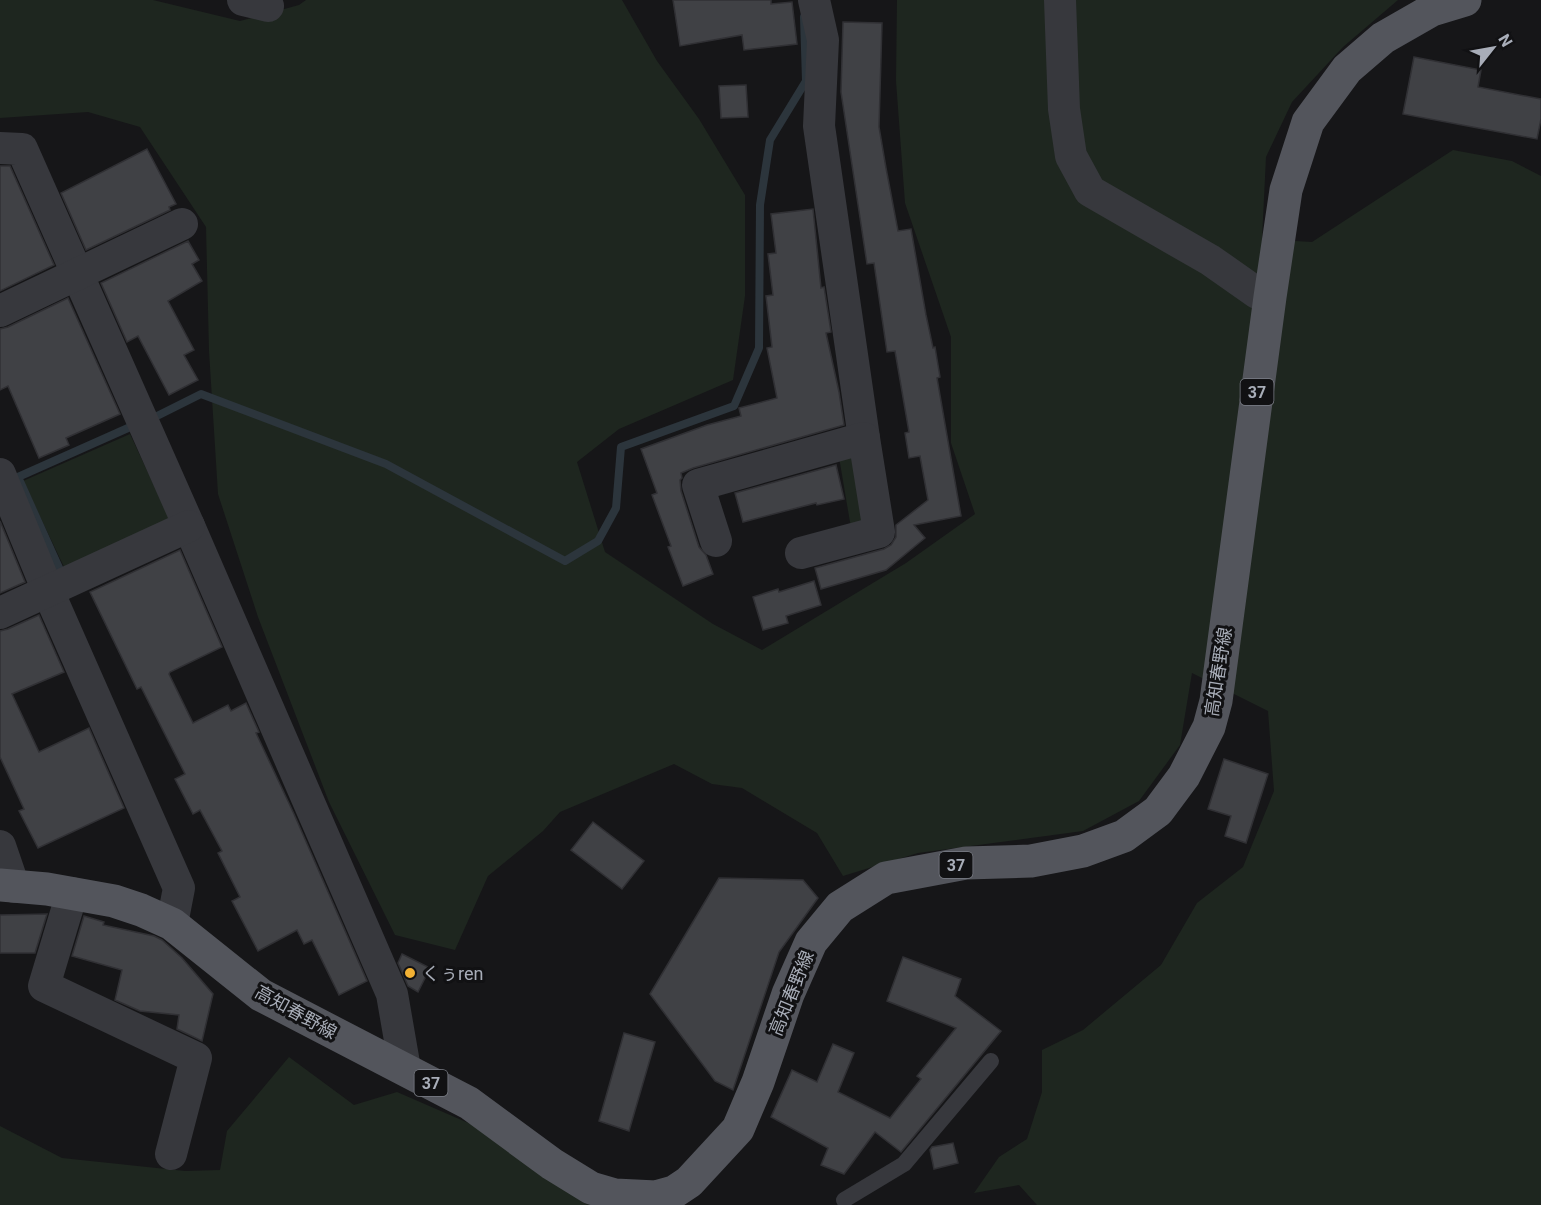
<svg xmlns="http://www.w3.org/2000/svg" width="1541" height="1205" viewBox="0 0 1541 1205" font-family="Roboto,'Noto Sans JP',sans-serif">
  <rect width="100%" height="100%" fill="#161618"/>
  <g fill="#1e261f">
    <path d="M0,0H153L240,21L299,5L306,0H622L657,61L699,119L745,195V296L733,380L619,429L577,462L605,552L713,624L762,650L906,563L975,514L951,443V337L905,203L896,81L897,0H1398L1343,47L1292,102L1266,157L1262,239L1312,242L1453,150L1512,161L1541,176V1205H1037L1019,1185L974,1193L999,1157L1027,1139L1042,1092V1050L1083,1030L1161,965L1197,903L1243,867L1274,791L1268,711L1192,673L1180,745L1139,801L1083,831L918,853L843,876L817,833L742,788L712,784L674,764L560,812L543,831L488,876L455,950L395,935L329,802L258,617L218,494L209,351L206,227L140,127L88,112L0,118Z"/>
    <path d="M130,434L172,524L65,569L23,481Z"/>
    <path d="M851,454L873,523L852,534L839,457Z"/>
    <path d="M289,1057L354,1105L397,1092L473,1125L586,1204L591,1205H0V1126L62,1158L185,1171L220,1170L227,1131Z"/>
  </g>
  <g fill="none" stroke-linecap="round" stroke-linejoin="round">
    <g stroke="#2c353c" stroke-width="8">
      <path d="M157,416L201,394L386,464L565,561L598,541L616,508L621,447L734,406L759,348L760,205L770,140L806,81L804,17"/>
      <path d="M60,570L18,477L128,428"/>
    </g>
  </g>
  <g fill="#404145" stroke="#303034" stroke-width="1.5">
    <path d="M673,0H771V4L792,2L797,44L744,50L742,35L680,46Z"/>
    <path d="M843,22L882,23L879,127L886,168L898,231L911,229L926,315L933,348L935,347L940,377L937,378L961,516L914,525L925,538L886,570L821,589L815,568L884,549L891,545L896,537V525L928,500L920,456L909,458L905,433L909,432L895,351L887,352L874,263L867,264L841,92Z"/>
    <path d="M1414,57L1481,70L1478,87L1541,99V119L1537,139L1403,114Z"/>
    <path d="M746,85L748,117L721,118L719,86Z"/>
    <path d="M147,149L176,204L169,207L170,210L86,250L61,193Z"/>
    <path d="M0,166H10L54,265L0,291Z"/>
    <path d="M813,209L821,288L824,287L831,332L826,333L839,392L844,425L693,468L681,473L682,478L680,480L681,491L699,547L706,555L713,574L683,586L668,547L671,546L652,495L657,493L641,449L707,425L741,416L739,408L777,398L767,348L772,347L766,296L773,295L768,254L776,253L771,214Z"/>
    <path d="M188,241L199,260L192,264L202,281L168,301L194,350L184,355L198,380L169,395L138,336L127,342L101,283Z"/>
    <path d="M68,298L120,414L66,438L69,445L39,458L8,386L0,390V329L8,327Z"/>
    <path d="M836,465L844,499L817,505L816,503L743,522L735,493Z"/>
    <path d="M0,521L25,582L0,593Z"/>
    <path d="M180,550L222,647L170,672L169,674L193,723L228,705L231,711L246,703L259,732L256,733L294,814L367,981L339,995L312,940L304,944L297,930L258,951L232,901L240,897L218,853L222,851L200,810L193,814L175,779L185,774L141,687L137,689L90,592Z"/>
    <path d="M814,581L821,605L786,616L788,623L763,630L753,597L778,589L779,592Z"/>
    <path d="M39,615L64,672L12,694L39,752L89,728L124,808L38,848L19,811L24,809L0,757V631L8,629Z"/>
    <path d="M1224,759L1268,774L1246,843L1225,836L1231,816L1208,809Z"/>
    <path d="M593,822L644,861L622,889L571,850Z"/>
    <path d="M719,878L803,880L818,898L779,952L733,1090L715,1081L650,994Z"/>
    <path d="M47,914L35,953H0V915Z"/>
    <path d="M84,916L104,922L103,925L154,936L162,940L182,958L213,994L202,1041L177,1029L179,1015L140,1011L115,1000L122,970L72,956Z"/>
    <path d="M402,954L430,968L418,992L408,986L398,963Z"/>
    <path d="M903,957L961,979L955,996L1001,1031L901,1152L875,1132L844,1174L821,1165L828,1148L771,1117L792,1070L817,1082L833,1044L854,1053L838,1092L890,1118L921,1079L917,1076L956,1028L887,1001Z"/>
    <path d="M624,1033L655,1042L629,1131L599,1121Z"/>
    <path d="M953,1143L958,1163L934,1169L930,1150L932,1147Z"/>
  </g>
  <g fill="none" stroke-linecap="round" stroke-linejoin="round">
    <path stroke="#37383d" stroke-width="16" d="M844,1200L904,1164L991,1061"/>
    <g stroke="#37383d" stroke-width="32">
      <path d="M243,0L268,6"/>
      <path d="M814,0L823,40L819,126L864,438"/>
      <path d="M1060,0L1064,109L1071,156L1090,191L1210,260L1257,293L1270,297"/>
      <path d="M0,148L22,149L189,526L392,994L405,1069"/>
      <path d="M0,311L182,224"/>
      <path d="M0,474L48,591L179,888L172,924"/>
      <path d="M716,541L698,485L864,438L879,532L801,553"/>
      <path d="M0,613L189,526"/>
      <path d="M0,846L14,887"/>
      <path d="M72,893L44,986L196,1058L171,1154"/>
    </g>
    <path stroke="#53555c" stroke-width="33" d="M0,885L47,889L114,901L141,910L172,924L261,995L469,1103L552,1164L591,1188L615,1195L656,1197L674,1192L689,1182L738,1129L758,1082L788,994L811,942L840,907L886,878L966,863L1031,861L1083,851L1124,836L1158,811L1184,776L1209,727L1216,701L1270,297L1286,190L1308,122L1347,69L1383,38L1432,10L1465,0"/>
  </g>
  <circle fill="#f2b134" stroke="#111113" stroke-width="2" cx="410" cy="973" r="6"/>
  <g text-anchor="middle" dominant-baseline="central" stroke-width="6" stroke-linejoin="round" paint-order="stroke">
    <g fill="#111113" stroke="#7b7e86" stroke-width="1.5">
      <rect x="1240.5" y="379" width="33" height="26" rx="4.5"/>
      <rect x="939.5" y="852" width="33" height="26" rx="4.5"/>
      <rect x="414.5" y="1070" width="33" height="26" rx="4.5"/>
    </g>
    <g font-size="16" font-weight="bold" fill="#a8adb8">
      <text x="1257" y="392">37</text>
      <text x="956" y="865">37</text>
      <text x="431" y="1083">37</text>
    </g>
    <g font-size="18" fill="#a8adb8" stroke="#111113">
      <text transform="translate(1218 672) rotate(-81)">高知春野線</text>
      <text transform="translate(791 993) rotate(-68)">高知春野線</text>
      <text transform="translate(296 1012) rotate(29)">高知春野線</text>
    </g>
    <g font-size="18" fill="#a8adb8" stroke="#111113" text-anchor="start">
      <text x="422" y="973">くぅren</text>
    </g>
  </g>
  <g transform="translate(1493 48) rotate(59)" stroke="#111113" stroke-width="4.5" paint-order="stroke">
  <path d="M0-4.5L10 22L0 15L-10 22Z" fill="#a8adb8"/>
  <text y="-9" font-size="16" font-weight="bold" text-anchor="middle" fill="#a8adb8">N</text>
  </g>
</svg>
